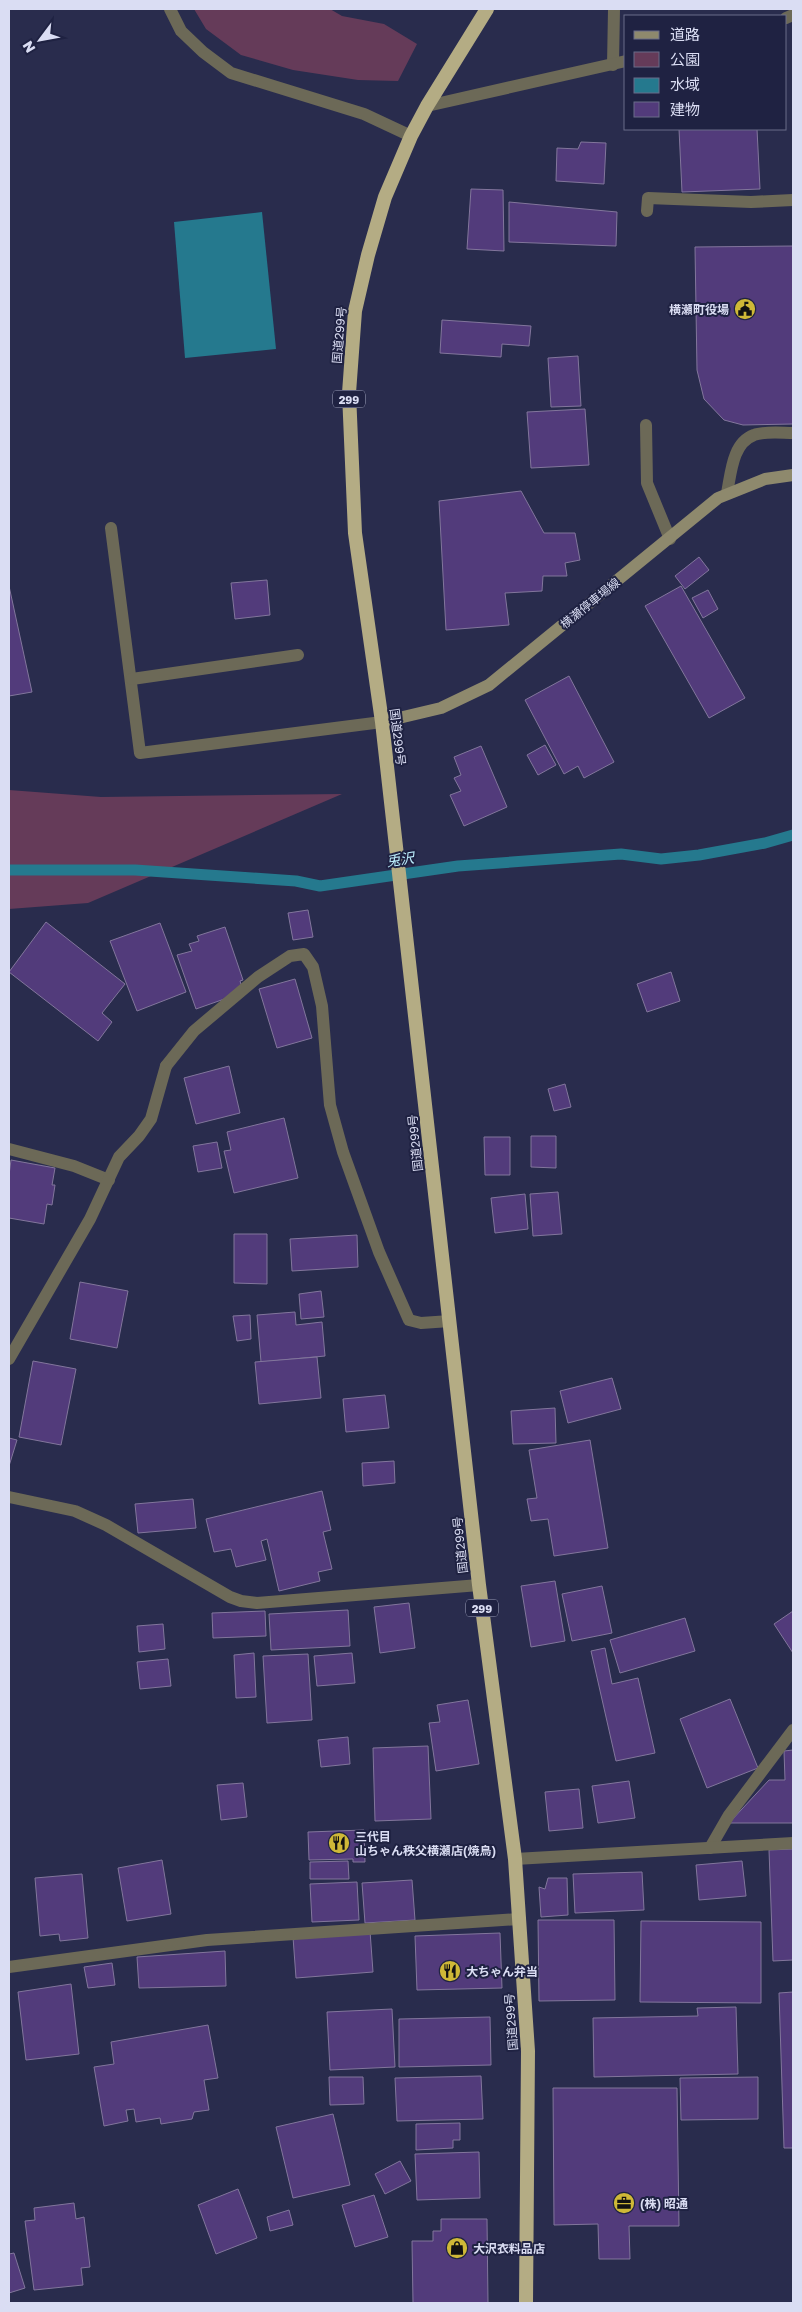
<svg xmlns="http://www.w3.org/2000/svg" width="802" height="2312" viewBox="0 0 802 2312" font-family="'Golos Text','Noto Sans JP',sans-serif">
  <rect width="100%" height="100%" fill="#292c4d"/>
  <g fill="#653b59">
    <path d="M194,9H330L342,16L384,24L417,44L398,81L358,80L293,70L241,55L206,29Z"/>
    <path d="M9,790L101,797L342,794L88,903L9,909Z"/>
  </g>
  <path fill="#25798e" d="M262,212L276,349L185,358L174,222Z"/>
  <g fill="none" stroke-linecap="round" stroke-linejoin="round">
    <path stroke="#25798e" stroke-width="11" d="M9,870H135L296,881L320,886L458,866L621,854L661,859L699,855L765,843L793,835"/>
  </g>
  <g fill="#523b7b" stroke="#82769c">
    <path d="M679,129H757L760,189L682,192Z"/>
    <path d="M581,142L606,143L604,184L556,181L557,148L578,149Z"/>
    <path d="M471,189L503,190L504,251L467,249Z"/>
    <path d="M509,202L617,212L616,246L509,242Z"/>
    <path d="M793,246V424L743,425L724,420L704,399L697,370L695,247Z"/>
    <path d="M442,320L531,326L529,346L502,344L501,357L440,353Z"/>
    <path d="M578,356L581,406L551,407L548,358Z"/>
    <path d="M585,409L589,465L531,468L527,412Z"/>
    <path d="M521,491L544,533H575L580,560L565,563L567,576H543L542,591L505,593L509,625L446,630L439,501Z"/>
    <path d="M699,557L709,570L685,589L675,576Z"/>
    <path d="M267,580L270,615L235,619L231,583Z"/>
    <path d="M9,586L32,692L9,696Z"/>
    <path d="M681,586L745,698L709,718L645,606Z"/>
    <path d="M708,590L718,609L703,618L692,598Z"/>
    <path d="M569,676L614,762L584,778L578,766L564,774L525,700Z"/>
    <path d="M545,745L556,765L538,775L527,755Z"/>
    <path d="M481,746L507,807L464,826L450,795L461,791L454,778L461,775L454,757Z"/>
    <path d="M308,910L313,937L293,940L288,913Z"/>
    <path d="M46,922L125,984L102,1013L112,1022L98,1041L9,972Z"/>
    <path d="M160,923L186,992L137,1011L110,941Z"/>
    <path d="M225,927L243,980L240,981L242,988L230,997L196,1009L177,955L192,951L189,944L199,941L197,936Z"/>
    <path d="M671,972L680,1001L647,1012L637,984Z"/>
    <path d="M295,979L312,1038L277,1048L259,989Z"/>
    <path d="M229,1066L240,1113L196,1124L184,1078Z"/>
    <path d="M565,1084L571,1107L554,1111L548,1089Z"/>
    <path d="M284,1118L298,1178L234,1193L224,1151L231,1150L227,1132Z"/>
    <path d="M531,1136H556V1168L531,1167Z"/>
    <path d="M484,1137H510V1175H485Z"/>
    <path d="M217,1142L222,1168L198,1172L193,1146Z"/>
    <path d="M11,1160L55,1168L52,1185H55L52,1205L47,1204L44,1224L9,1218V1175Z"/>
    <path d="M558,1192L562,1234L533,1236L530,1194Z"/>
    <path d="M525,1194L528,1229L495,1233L491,1198Z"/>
    <path d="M234,1234H267V1284L234,1283Z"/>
    <path d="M357,1235L358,1267L292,1271L290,1239Z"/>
    <path d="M80,1282L128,1291L117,1348L70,1339Z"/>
    <path d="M321,1291L324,1317L301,1319L299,1294Z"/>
    <path d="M295,1312L296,1325L322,1322L325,1356L261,1362L257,1315Z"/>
    <path d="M250,1315L251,1339L237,1341L233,1316Z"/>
    <path d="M317,1357L321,1398L259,1404L255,1362Z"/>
    <path d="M33,1361L76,1369L61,1445L19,1437Z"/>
    <path d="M612,1378L621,1409L568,1423L560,1391Z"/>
    <path d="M385,1395L389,1428L346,1432L343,1399Z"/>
    <path d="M555,1408L556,1443L513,1444L511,1411Z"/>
    <path d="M9,1438L17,1440L9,1466Z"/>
    <path d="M590,1440L608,1548L554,1556L548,1519L531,1521L527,1499L537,1498L529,1450Z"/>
    <path d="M394,1461L395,1483L363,1486L362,1463Z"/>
    <path d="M322,1491L331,1530L323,1532L332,1569L318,1572L320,1581L279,1591L267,1539L261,1541L266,1560L236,1567L231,1549L214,1552L206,1519Z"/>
    <path d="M193,1499L196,1528L138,1533L135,1504Z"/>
    <path d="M555,1581L565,1641L531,1647L521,1586Z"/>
    <path d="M602,1586L612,1633L572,1641L562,1594Z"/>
    <path d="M409,1603L415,1648L380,1653L374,1607Z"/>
    <path d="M348,1610L350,1646L271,1650L269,1614Z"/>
    <path d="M265,1611L266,1636L213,1638L212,1613Z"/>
    <path d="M793,1611V1653L774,1624Z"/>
    <path d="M685,1618L695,1651L620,1673L610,1640Z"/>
    <path d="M163,1624L165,1649L139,1652L137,1626Z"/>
    <path d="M605,1648L612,1684L638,1678L655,1753L616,1761L591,1651Z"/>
    <path d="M254,1653L256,1697L236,1698L234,1655Z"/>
    <path d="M352,1653L355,1683L317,1686L314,1656Z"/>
    <path d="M308,1654L312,1720L267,1723L263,1656Z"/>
    <path d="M168,1659L171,1686L140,1689L137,1662Z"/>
    <path d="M730,1699L758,1768L707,1788L680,1719Z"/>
    <path d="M468,1700L479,1764L436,1771L429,1723L440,1722L437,1705Z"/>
    <path d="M348,1737L350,1764L321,1767L318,1740Z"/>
    <path d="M428,1746L431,1819L375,1821L373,1748Z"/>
    <path d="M793,1750V1823H729L769,1780H785L784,1751Z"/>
    <path d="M629,1781L635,1818L598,1823L592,1786Z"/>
    <path d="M243,1783L247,1817L221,1820L217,1785Z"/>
    <path d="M579,1789L583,1828L549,1831L545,1792Z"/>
    <path d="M364,1830L365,1862H353V1859L309,1860L308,1832Z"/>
    <path d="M793,1849V1960L773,1961L769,1850Z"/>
    <path d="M162,1860L171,1914L127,1921L118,1868Z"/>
    <path d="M348,1861L349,1879H310V1862Z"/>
    <path d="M742,1861L746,1896L699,1900L696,1865Z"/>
    <path d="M642,1872L644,1910L575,1913L573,1874Z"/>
    <path d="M82,1874L88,1938L60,1941L59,1934L40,1936L35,1878Z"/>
    <path d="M548,1878H567L568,1915L541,1917L539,1887L545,1889Z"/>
    <path d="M412,1880L415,1920L365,1923L362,1883Z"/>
    <path d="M357,1882L359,1920L312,1922L310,1884Z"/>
    <path d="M538,1920H614L615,2000L539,2001Z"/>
    <path d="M641,1921L761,1922V2003L640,2002Z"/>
    <path d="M370,1931L373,1972L296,1978L293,1937Z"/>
    <path d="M500,1933L502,1988L417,1990L415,1936Z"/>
    <path d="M225,1951L226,1986L139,1988L137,1957Z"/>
    <path d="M112,1963L115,1985L88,1988L84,1967Z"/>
    <path d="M71,1984L79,2054L26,2060L18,1992Z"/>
    <path d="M793,1992V2148H784L779,1993Z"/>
    <path d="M736,2007L738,2074L594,2077L593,2018L698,2016L697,2008Z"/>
    <path d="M392,2009L395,2067L330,2070L327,2012Z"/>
    <path d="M490,2017L491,2065L399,2067V2019Z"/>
    <path d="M208,2025L218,2078L204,2080L209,2110L194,2112L192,2119L161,2124L160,2118L136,2122L134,2109L126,2110L128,2121L104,2126L94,2067L114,2064L111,2042Z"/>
    <path d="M481,2076L483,2119L397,2121L395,2078Z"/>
    <path d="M329,2077H363L364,2104L330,2105Z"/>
    <path d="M758,2077V2119L681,2120L680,2078Z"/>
    <path d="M553,2088H677L679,2226H629L630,2259H599L598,2224L554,2225Z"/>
    <path d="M333,2114L350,2185L293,2198L276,2127Z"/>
    <path d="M460,2123V2140H453V2148L416,2150V2124Z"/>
    <path d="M479,2152L480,2198L417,2200L415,2154Z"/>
    <path d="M400,2161L411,2181L385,2194L375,2174Z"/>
    <path d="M238,2189L257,2238L216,2254L198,2205Z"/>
    <path d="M374,2195L388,2237L355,2247L342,2205Z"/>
    <path d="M74,2203L76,2219L84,2217L90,2267L81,2268L83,2285L34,2290L25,2221L35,2220L34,2208Z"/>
    <path d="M289,2210L293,2225L270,2231L267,2217Z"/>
    <path d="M441,2219H487L488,2303H413L412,2241H433V2231H441Z"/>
    <path d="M14,2253L25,2288L9,2293V2254Z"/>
  </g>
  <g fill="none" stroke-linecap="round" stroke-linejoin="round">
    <g stroke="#6c6957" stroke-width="12">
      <path d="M613,65L614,9"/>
      <path d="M646,425L647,483L670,539"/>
      <path d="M727,493C731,474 732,443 754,435C764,431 782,433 793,433"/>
      <path d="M111,528L140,753L382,722"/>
      <path d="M132,679L298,655"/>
      <path d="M166,1066L194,1031L258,977L290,956L304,954L313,967L322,1006L330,1105L343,1152L379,1252L409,1320L421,1323L450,1321"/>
    </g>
    <g stroke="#6c6957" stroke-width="12">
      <path d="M170,9L181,31L203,52L231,73L364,114L411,136"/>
      <path d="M786,18L793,15"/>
      <path d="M427,106L626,61"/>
      <path d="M647,211L648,198L751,202L793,200"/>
      <path d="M9,1149L74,1166L109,1180"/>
      <path d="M9,1359L90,1219L119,1157L139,1136L151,1119L166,1066"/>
      <path d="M9,1497L75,1511L106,1525L230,1597L241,1601L257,1603L479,1585"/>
      <path d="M710,1848L729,1815L793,1730"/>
      <path d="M515,1859L793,1843"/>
      <path d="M9,1967L207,1940L519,1919"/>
    </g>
    <path stroke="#8e896d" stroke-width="12" d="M382,722L441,708L489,685L718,498L765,479L793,475"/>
    <path stroke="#b4ac84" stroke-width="14" d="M487,9L427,106L411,136L385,197L368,255L355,311L349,393L355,533L382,722L479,1585L515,1859L528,2051L526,2303"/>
  </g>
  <defs>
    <g id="civic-disc" transform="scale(1.125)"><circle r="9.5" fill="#cfb837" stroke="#1f2242"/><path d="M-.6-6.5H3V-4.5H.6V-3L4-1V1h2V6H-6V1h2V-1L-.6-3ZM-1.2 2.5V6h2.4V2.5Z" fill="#111"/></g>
    <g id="restaurant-disc" transform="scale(1.125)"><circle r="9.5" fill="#cfb837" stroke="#1f2242"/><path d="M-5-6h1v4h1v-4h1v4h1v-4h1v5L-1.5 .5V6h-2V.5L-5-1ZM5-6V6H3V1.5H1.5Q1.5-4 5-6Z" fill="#111"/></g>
    <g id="office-disc" transform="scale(1.125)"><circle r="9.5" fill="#cfb837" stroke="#1f2242"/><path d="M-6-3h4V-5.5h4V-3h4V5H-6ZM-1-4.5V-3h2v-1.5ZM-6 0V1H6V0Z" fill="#111"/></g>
    <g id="shop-disc" transform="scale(1.125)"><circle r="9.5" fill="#cfb837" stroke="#1f2242"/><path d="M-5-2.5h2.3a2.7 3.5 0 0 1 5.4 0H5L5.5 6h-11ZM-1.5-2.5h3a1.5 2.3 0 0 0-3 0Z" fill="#111"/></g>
  </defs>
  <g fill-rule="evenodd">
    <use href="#civic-disc" x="745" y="309"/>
    <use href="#restaurant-disc" x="339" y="1843"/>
    <use href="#restaurant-disc" x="450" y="1971"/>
    <use href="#office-disc" x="624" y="2203"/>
    <use href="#shop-disc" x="457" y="2248"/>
  </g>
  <g text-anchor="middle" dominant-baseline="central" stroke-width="4" stroke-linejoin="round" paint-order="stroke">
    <g fill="#1f2242" stroke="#a2a5be" stroke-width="1">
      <rect x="333" y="390.5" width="32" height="17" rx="4"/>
      <rect x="466" y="1599.5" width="32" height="17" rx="4"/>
    </g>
    <g font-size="11" font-weight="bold" fill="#daddf3">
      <text x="349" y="399">299</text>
      <text x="482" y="1608">299</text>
    </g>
    <g font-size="12" font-weight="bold" fill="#daddf3" stroke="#1f2242" text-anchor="start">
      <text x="729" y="309" text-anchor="end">横瀬町役場</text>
      <text x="355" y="1836">三代目<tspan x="355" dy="14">山ちゃん秩父横瀬店(焼鳥)</tspan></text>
      <text x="466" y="1971">大ちゃん弁当</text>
      <text x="640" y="2203">(株) 昭通</text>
      <text x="473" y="2248">大沢衣料品店</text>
    </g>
    <g font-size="12" fill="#daddf3" stroke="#1f2242">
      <text transform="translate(339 335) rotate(-85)">国道299号</text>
      <text transform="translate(590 603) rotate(-39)">横瀬停車場線</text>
      <text transform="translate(398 737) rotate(83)">国道299号</text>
      <text transform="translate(415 1143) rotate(-96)">国道299号</text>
      <text transform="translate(460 1545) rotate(-96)">国道299号</text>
      <text transform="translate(511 2022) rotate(-94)">国道299号</text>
    </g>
    <g font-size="14" font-style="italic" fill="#bbecfb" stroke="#1f2242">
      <text transform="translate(400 859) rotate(-8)">兎沢</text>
    </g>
  </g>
  <rect width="802" height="2312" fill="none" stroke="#daddf3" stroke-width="20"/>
  <rect x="624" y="15" width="162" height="115" fill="#1f2242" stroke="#6a6d89"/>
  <rect x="634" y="31" width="25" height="8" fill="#8e896d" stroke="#6a6d89"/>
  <text x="670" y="40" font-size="15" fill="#daddf3">道路</text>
  <rect x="634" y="52" width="25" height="15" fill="#653b59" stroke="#6a6d89"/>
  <text x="670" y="65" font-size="15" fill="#daddf3">公園</text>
  <rect x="634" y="78" width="25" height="15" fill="#25798e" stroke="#6a6d89"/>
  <text x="670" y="90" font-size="15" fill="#daddf3">水域</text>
  <rect x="634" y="102" width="25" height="15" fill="#523b7b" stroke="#6a6d89"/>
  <text x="670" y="115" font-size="15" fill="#daddf3">建物</text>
  <g transform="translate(40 40) rotate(238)" stroke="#1f2242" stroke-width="4" paint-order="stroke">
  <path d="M0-4L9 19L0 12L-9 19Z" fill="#daddf3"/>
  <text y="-8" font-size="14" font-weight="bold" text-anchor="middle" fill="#daddf3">N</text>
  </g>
</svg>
